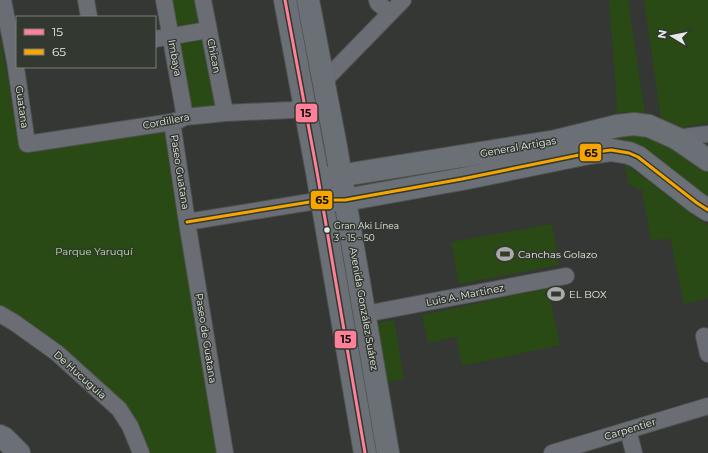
<svg xmlns="http://www.w3.org/2000/svg" width="708" height="453" viewBox="0 0 708 453" font-family="Montserrat,sans-serif">
  <rect width="100%" height="100%" fill="#343733"/>
  <g fill="#294a14">
    <path d="M166,0H199L204,27L172,32Z"/>
    <path d="M609,0H628L645,115C634,112 625,112 613,114L616,110L617,105Z"/>
    <path d="M644,0H708V123L678,128L668,121L661,119Z"/>
    <path d="M205,36L217,105L191,110L178,42Z"/>
    <path d="M0,37L17,130H22L25,146L169,125L219,453H144L139,438L0,308Z"/>
    <path d="M646,133L708,170V203L590,139Z"/>
    <path d="M625,165L645,178L699,220L708,225V298L684,304L670,238L651,241L642,190L629,185Z"/>
    <path d="M552,224L559,265L459,284L451,242Z"/>
    <path d="M548,288L560,345L462,366L456,337L428,343L422,315Z"/>
    <path d="M394,320L404,379L383,383L373,324Z"/>
  </g>
  <g fill="none" stroke-linecap="round" stroke-linejoin="round">
    <g stroke="#505350" stroke-width="18">
      <g id="street">
        <path d="M3,0L15,61L27,144L172,122L179,120L185,117L225,113L292,110L306,108"/>
        <path d="M86,0L89,17"/>
        <path d="M164,0L185,117"/>
        <path d="M203,0L225,113"/>
        <path d="M377,0L378,3L390,13"/>
        <path d="M155,39L208,30"/>
        <path d="M324,81L403,0"/>
        <path d="M172,122L187,222L225,453"/>
        <path d="M676,138L708,134"/>
        <path d="M187,222L322,200"/>
        <path d="M0,314L15,323L57,353L119,409L130,426L141,453"/>
        <path d="M365,314L566,276"/>
        <path d="M704,336L708,354"/>
        <path d="M628,430L634,453"/>
        <path d="M552,453L708,406"/>
      </g>
    </g>
    <g stroke="#505350" stroke-width="24">
      <g id="secondary">
        <path d="M285,0L317,172L365,453"/>
        <path d="M308,0L336,147L388,453"/>
        <path d="M326,178L556,141L617,126L634,124L649,126L676,138L708,160"/>
        <path d="M331,200H345L462,179L589,153L611,150L629,153L638,157L697,203L708,210"/>
        <path d="M0,436L4,438L19,453"/>
      </g>
    </g>
    <use href="#street" stroke="#6a6e74" stroke-width="16"/>
    <use href="#secondary" stroke="#6b7076" stroke-width="22"/>
    <g stroke="#333931" stroke-width="6">
      <path id="bus-1" d="M285,0L317,172L365,453"/>
    </g>
    <g stroke="#333931" stroke-width="6">
      <path id="bus-2" d="M187,222L322,200H345L462,179L589,153L611,150L629,153L638,157L697,203L708,210"/>
    </g>
    <use href="#bus-1" stroke="#ff8098" stroke-width="3"/>
    <use href="#bus-2" stroke="#f7a600" stroke-width="3"/>
  </g>
  <defs>
    <g id="stadium-bare" transform="scale(1.38)"><path d="M0-5a6.5 5 0 1 0 0 10a6.5 5 0 1 0 0-10ZM-3.5-1.8h7v3.6h-7Z" fill="#a8aba7" stroke="#333931" stroke-width="2.5" paint-order="stroke"/></g>
  </defs>
  <g fill-rule="evenodd">
    <use href="#stadium-bare" x="505" y="254"/>
    <use href="#stadium-bare" x="556" y="294"/>
  </g>
  <circle fill="#e6eae5" stroke="#333931" stroke-width="1.5" cx="327" cy="230" r="3.5"/>
  <g text-anchor="middle" dominant-baseline="central" stroke-width="3" stroke-linejoin="round" paint-order="stroke">
    <g font-size="9" fill="#e6eae5" stroke="#333931" text-anchor="start">
      <text x="334" y="225">Gran Aki Línea<tspan x="334" dy="12">3 - 15 - 50</tspan></text>
    </g>
    <g font-size="10" fill="#e6eae5" stroke="#333931">
      <text transform="translate(214 56) rotate(79)">Chican</text>
      <text transform="translate(175 58) rotate(80)">Imbaya</text>
      <text transform="translate(22 107) rotate(82)">Guatana</text>
      <text transform="translate(166 121) rotate(-11)">Cordillera</text>
      <text transform="translate(518 147) rotate(-10)">General Artigas</text>
      <text transform="translate(180 172) rotate(81)">Paseo Guatana</text>
      <text transform="translate(465 295) rotate(-11)">Luis A. Martinez</text>
      <text transform="translate(364 309) rotate(80)">Avenida González Suárez</text>
      <text transform="translate(206 338) rotate(81)">Paseo de Guatana</text>
      <text transform="translate(80 375) rotate(42)">De Hucuguia</text>
      <text transform="translate(630 429) rotate(-17)">Carpentier</text>
    </g>
    <g font-size="10" fill="#afe992" stroke="#333931">
      <text x="94" y="251">Parque Yaruquí</text>
    </g>
    <g font-size="10" fill="#e6eae5" stroke="#333931" text-anchor="start">
      <text x="518" y="254">Canchas Golazo</text>
      <text x="569" y="294">EL BOX</text>
    </g>
  </g>
  <g stroke="#333931" stroke-width="1.5">
    <rect x="295" y="103" width="23" height="20" rx="4" fill="#ff8098"/>
    <rect x="579" y="143" width="23" height="19" rx="4" fill="#f7a600"/>
    <rect x="310" y="190" width="23" height="20" rx="4" fill="#f7a600"/>
    <rect x="334" y="330" width="23" height="19" rx="4" fill="#ff8098"/>
  </g>
  <g font-size="11" text-anchor="middle" font-weight="bold" fill="#111">
    <text x="306" y="117">15</text>
    <text x="591" y="157">65</text>
    <text x="322" y="204">65</text>
    <text x="346" y="343">15</text>
  </g>
  <rect x="16" y="16" width="140" height="52" fill="#333931" stroke="#7b8079"/>
  <rect x="24" y="29" width="20" height="6" fill="#ff8098" stroke="#7b8079"/>
  <text x="52" y="36" font-size="12" fill="#e6eae5">15</text>
  <rect x="24" y="49" width="20" height="6" fill="#f7a600" stroke="#7b8079"/>
  <text x="52" y="56" font-size="12" fill="#e6eae5">65</text>
  <g transform="translate(672 36) rotate(280)" stroke="#333931" stroke-width="3" paint-order="stroke">
  <path d="M0-3L7 15L0 10L-7 15Z" fill="#e6eae5"/>
  <text y="-6" font-size="11" font-weight="bold" text-anchor="middle" fill="#e6eae5">N</text>
  </g>
</svg>
